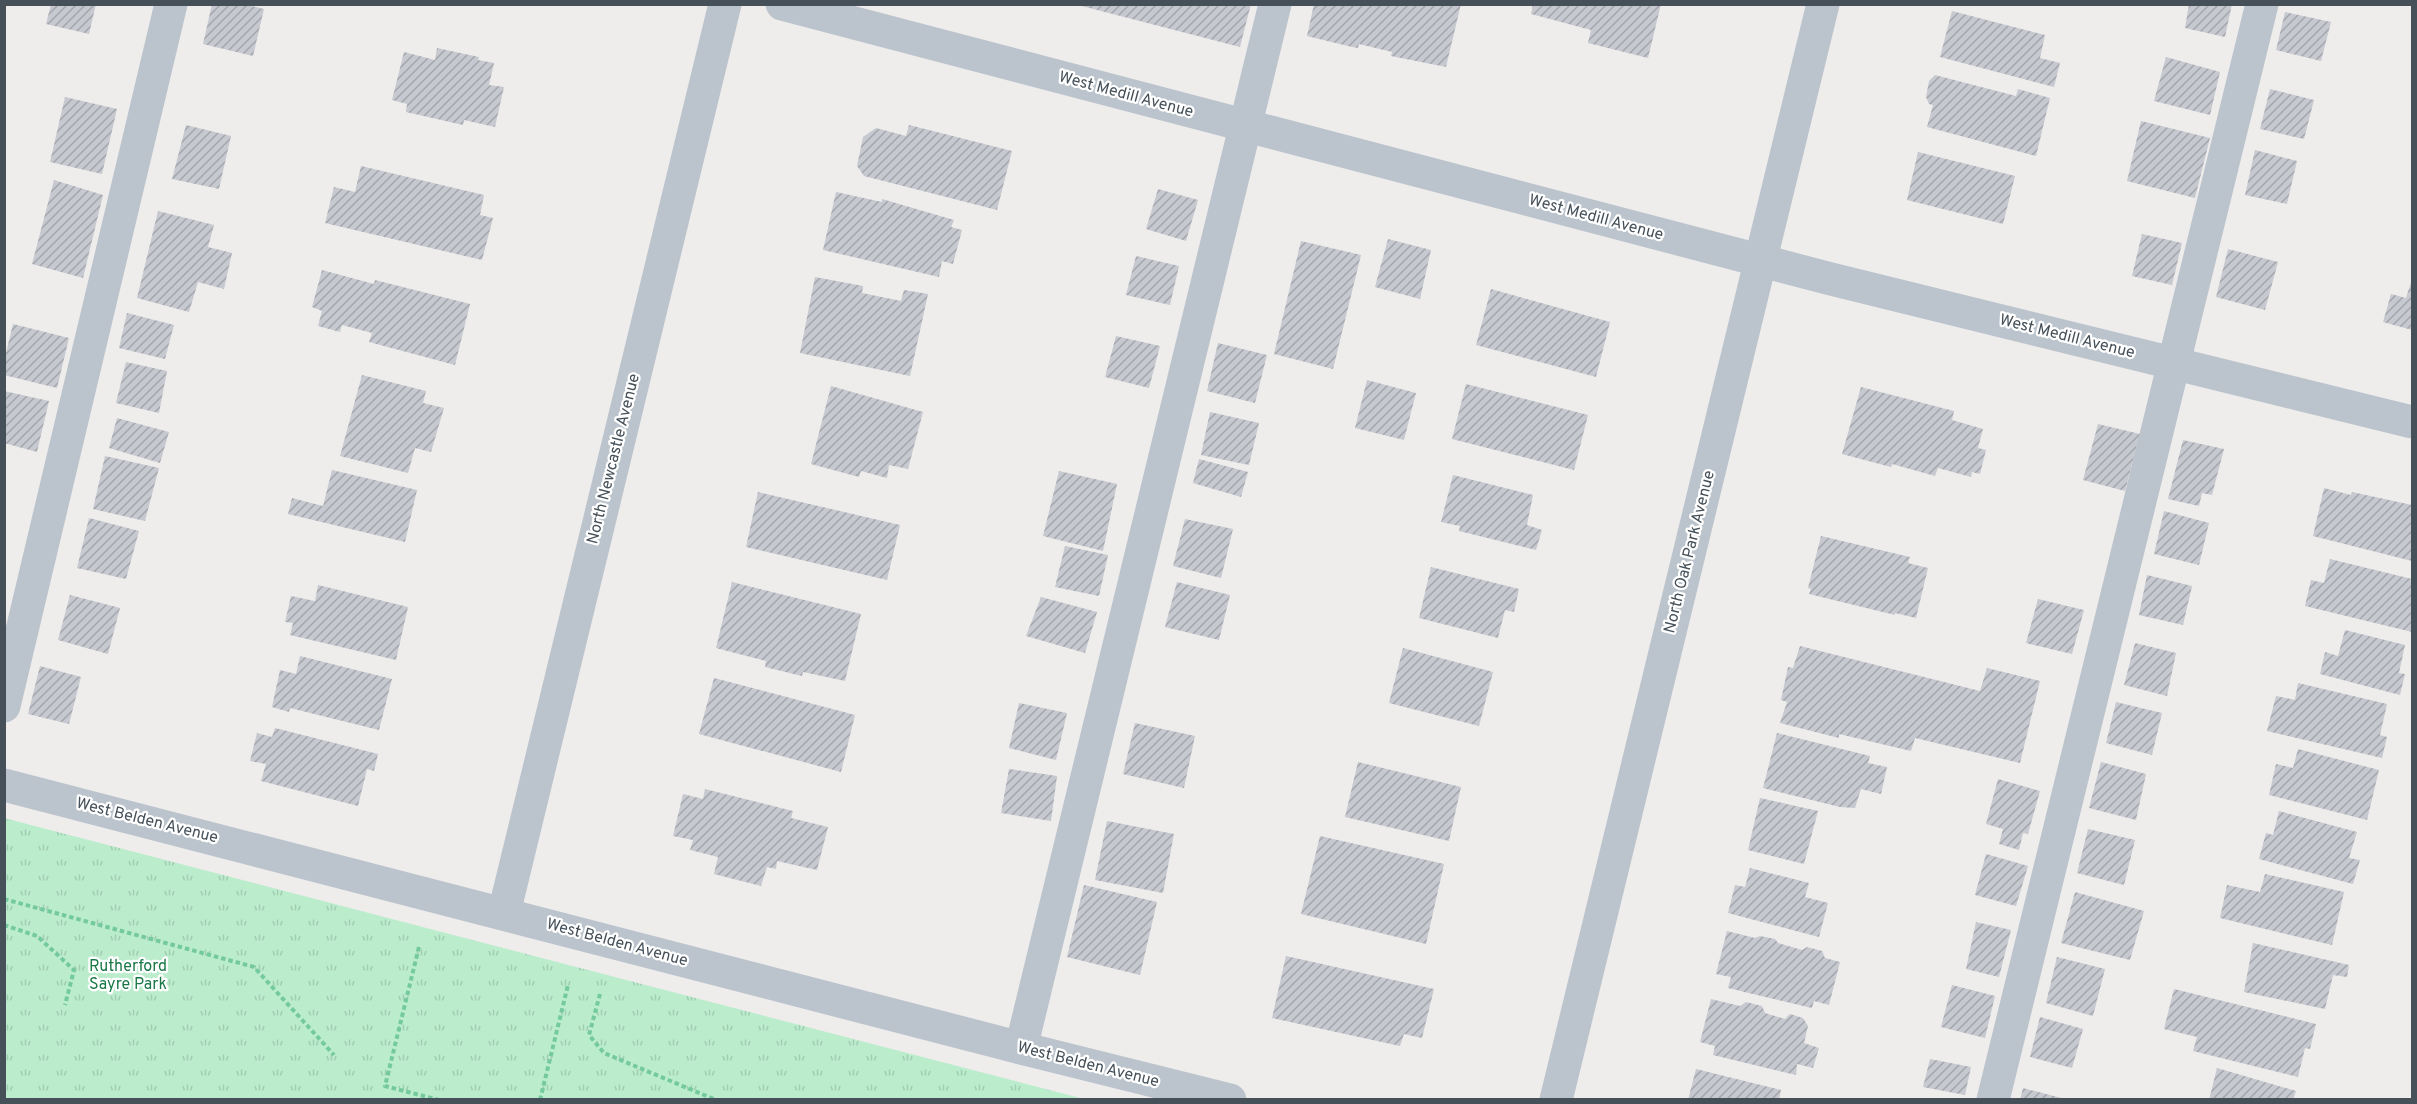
<svg xmlns="http://www.w3.org/2000/svg" width="2417" height="1104" viewBox="0 0 2417 1104" font-family="Overpass,sans-serif">
  <defs>
    <pattern id="park-tufts" width="24" height="20" patternUnits="userSpaceOnUse" patternTransform="scale(1.5)"><rect width="24" height="20" fill="#bbedcd"/><path d="M3 7l-1-3M5 7V3M7 7l1-3M15 17l-1-3M17 17v-4M19 17l1-3" fill="none" stroke="#a2cdb2"/></pattern>
    <pattern id="building-hatch" width="6" height="6" patternUnits="userSpaceOnUse" patternTransform="scale(1.5)"><rect width="6" height="6" fill="#c6c9cf"/><path d="M-1 1l2-2M0 6l6-6M5 7l2-2" fill="none" stroke="#a3a6ab"/></pattern>
  </defs>
  <rect width="100%" height="100%" fill="#efecec"/>
  <path fill="url(#park-tufts)" d="M4,818L1084,1099H5Z"/>
  <g fill="url(#building-hatch)">
    <path d="M51,4H96L89,34L46,24Z"/>
    <path d="M212,4H243L264,9L253,56L203,44Z"/>
    <path d="M1074,4H1251L1240,47Z"/>
    <path d="M1314,4H1461L1446,67L1391,56L1392,52L1359,44L1358,48L1352,47L1307,36Z"/>
    <path d="M1533,4H1661L1648,58L1588,43L1591,30L1531,14Z"/>
    <path d="M2189,4H2232L2225,37L2185,28Z"/>
    <path d="M1952,11L2045,35L2040,58L2060,63L2054,87L1940,57Z"/>
    <path d="M2285,12L2331,22L2321,61L2276,50Z"/>
    <path d="M437,48L479,57L478,60L494,63L489,85L504,87L495,127L464,120L463,125L406,112L407,104L392,100L404,52L435,60Z"/>
    <path d="M2166,57L2220,72L2210,115L2154,101Z"/>
    <path d="M1935,75L2016,96L2018,89L2050,98L2036,156L1927,127L1933,105L1929,104L1926,97L1929,81Z"/>
    <path d="M2270,89L2314,100L2304,139L2260,129Z"/>
    <path d="M65,97L117,109L102,174L50,162Z"/>
    <path d="M2141,121L2210,138L2195,198L2127,181Z"/>
    <path d="M186,125L231,136L219,189L172,179Z"/>
    <path d="M909,125L1012,151L997,210L864,176L857,166L863,137L876,128L906,136Z"/>
    <path d="M2255,150L2297,161L2287,204L2245,195Z"/>
    <path d="M1918,152L2015,176L2003,224L1907,200Z"/>
    <path d="M361,166L484,195L480,215L493,218L482,260L325,223L334,187L355,192Z"/>
    <path d="M54,180L103,195L83,278L32,264Z"/>
    <path d="M1158,189L1198,200L1186,241L1146,229Z"/>
    <path d="M836,192L882,202V199L954,220L951,227L962,230L953,264L942,261L939,277L823,250Z"/>
    <path d="M158,211L214,225L208,247L232,253L224,289L198,282L189,312L137,298Z"/>
    <path d="M2142,234L2182,243L2172,285L2132,276Z"/>
    <path d="M1388,239L1431,250L1420,299L1375,287Z"/>
    <path d="M1301,241L1361,255L1333,369L1274,354Z"/>
    <path d="M2228,249L2278,262L2265,310L2216,297Z"/>
    <path d="M1136,256L1179,266L1170,305L1126,295Z"/>
    <path d="M322,270L374,284L375,280L470,304L455,365L369,342L372,333L342,325L340,332L318,326L322,311L312,307Z"/>
    <path d="M815,277L863,286L862,293L901,301L904,290L928,294L910,376L800,353Z"/>
    <path d="M2412,279V330L2383,322L2391,294L2406,298Z"/>
    <path d="M1491,289L1610,322L1596,377L1476,345Z"/>
    <path d="M127,313L174,325L165,359L119,348Z"/>
    <path d="M13,324L69,338L57,388L4,375V361Z"/>
    <path d="M1116,336L1160,346L1149,388L1105,377Z"/>
    <path d="M1218,343L1267,355L1255,403L1207,391Z"/>
    <path d="M126,362L167,371L159,413L116,403Z"/>
    <path d="M362,375L426,391L423,403L444,408L431,452L415,448L408,473L340,456Z"/>
    <path d="M1367,380L1416,393L1404,440L1355,428Z"/>
    <path d="M1466,384L1588,415L1574,470L1452,439Z"/>
    <path d="M831,386L923,412L908,469L889,465L887,478L861,471L859,477L811,464Z"/>
    <path d="M1861,387L1954,411L1952,420L1983,429L1978,448L1986,450L1980,474L1972,472L1971,477L1938,468L1935,476L1892,464L1891,467L1842,454Z"/>
    <path d="M4,391L49,401L37,452L4,443Z"/>
    <path d="M1210,412L1259,423L1249,465L1201,455Z"/>
    <path d="M117,418L169,432L160,463L109,448Z"/>
    <path d="M2098,424L2140,434L2125,491L2083,480Z"/>
    <path d="M2183,440L2224,449L2212,495L2202,493L2199,506L2168,499Z"/>
    <path d="M105,456L159,468L145,521L93,509Z"/>
    <path d="M1199,459L1248,472L1241,497L1193,483Z"/>
    <path d="M332,470L417,490L405,542L288,514L292,498L323,506Z"/>
    <path d="M1059,471L1117,484L1103,551L1043,536Z"/>
    <path d="M1453,475L1533,495L1527,525L1542,530L1536,550L1459,531L1460,526L1441,522Z"/>
    <path d="M2324,488L2351,495L2352,492L2412,505V561L2313,536Z"/>
    <path d="M758,492L900,525L887,580L746,547Z"/>
    <path d="M2164,511L2209,523L2199,565L2154,554Z"/>
    <path d="M89,518L139,531L126,579L77,568Z"/>
    <path d="M1185,519L1233,529L1221,578L1173,566Z"/>
    <path d="M1821,536L1910,557L1908,563L1928,568L1916,618L1895,613V615L1809,594L1811,589L1808,588Z"/>
    <path d="M1065,546L1108,555L1099,596L1055,587Z"/>
    <path d="M2330,559L2412,579V632L2305,606L2311,580L2324,583Z"/>
    <path d="M1431,567L1519,589L1514,612L1505,610L1498,638L1419,618Z"/>
    <path d="M2147,575L2192,586L2183,625L2139,615Z"/>
    <path d="M732,582L861,614L845,681L803,672L802,676L765,667L766,661L716,648Z"/>
    <path d="M1177,582L1230,595L1219,640L1165,627Z"/>
    <path d="M318,585L408,607L396,660L290,635L293,623L285,622L291,596L315,601Z"/>
    <path d="M70,595L120,608L108,654L58,640Z"/>
    <path d="M1041,597L1097,612L1085,653L1026,636Z"/>
    <path d="M2038,599L2084,610L2072,654L2026,643Z"/>
    <path d="M2345,630L2405,645L2399,673L2405,674L2400,695L2320,674L2325,652L2338,656Z"/>
    <path d="M2135,643L2176,653L2167,696L2124,685Z"/>
    <path d="M1800,646L1980,691L1987,668L2040,681L2020,763L1915,738L1911,751L1839,734V738L1780,723L1787,702L1781,700L1788,667L1793,668Z"/>
    <path d="M1403,648L1493,672L1479,726L1389,703Z"/>
    <path d="M300,656L392,679L379,730L290,708L289,712L272,707L280,670L296,674Z"/>
    <path d="M40,666L81,677L69,724L28,714Z"/>
    <path d="M714,678L855,715L841,772L699,734Z"/>
    <path d="M2298,683L2387,704L2380,735L2387,737L2382,758L2267,731L2276,696L2295,700Z"/>
    <path d="M2116,702L2162,713L2152,755L2106,743Z"/>
    <path d="M1019,703L1067,713L1056,760L1009,748Z"/>
    <path d="M1135,723L1195,736L1184,788L1123,774Z"/>
    <path d="M275,728L378,754L374,771L367,769L358,806L261,781L266,764L250,761L257,733L272,737Z"/>
    <path d="M1777,733L1870,756L1868,763L1887,767L1881,794L1861,789L1855,808L1840,807L1763,788Z"/>
    <path d="M2298,749L2379,770L2367,820L2269,795L2276,764L2293,768Z"/>
    <path d="M1358,762L1461,787L1449,841L1345,817Z"/>
    <path d="M2101,762L2146,774L2136,820L2089,808Z"/>
    <path d="M1009,769L1057,776L1051,821L1001,813Z"/>
    <path d="M1998,779L2040,791L2028,834L2023,833L2019,850L1999,844L2003,829L1986,824Z"/>
    <path d="M705,789L793,811L791,818L828,827L817,870L777,861L776,869L767,867L761,886L714,874L718,857L690,850L693,840L673,836L683,794L703,799Z"/>
    <path d="M1760,798L1818,811L1804,864L1748,850Z"/>
    <path d="M2279,811L2357,832L2349,858L2360,860L2353,884L2259,859L2266,833L2273,835Z"/>
    <path d="M1107,821L1174,834L1163,893L1095,880Z"/>
    <path d="M2088,829L2135,840L2124,885L2077,873Z"/>
    <path d="M1320,836L1444,864L1426,944L1301,914Z"/>
    <path d="M1986,854L2028,866L2016,906L1975,895Z"/>
    <path d="M1750,868L1809,883L1805,897L1828,903L1819,937L1728,913L1735,885L1745,887Z"/>
    <path d="M2265,874L2344,892L2332,945L2220,918L2227,885L2260,892Z"/>
    <path d="M1084,885L1157,902L1140,975L1067,957Z"/>
    <path d="M2075,892L2144,911L2130,960L2061,943Z"/>
    <path d="M1976,922L2011,930L1999,977L1966,969Z"/>
    <path d="M1727,931L1755,938L1760,936L1775,939L1778,943L1802,950L1807,947L1822,951L1825,958L1840,962L1829,1005L1814,1001L1812,1008L1728,988L1731,977L1716,974Z"/>
    <path d="M2253,943L2349,965L2347,977L2333,975L2325,1009L2244,992Z"/>
    <path d="M1286,956L1434,989L1422,1038L1404,1034L1400,1046L1272,1018Z"/>
    <path d="M2057,957L2105,969L2093,1016L2046,1003Z"/>
    <path d="M1952,985L1995,996L1985,1038L1941,1027Z"/>
    <path d="M2174,989L2316,1024L2310,1049L2305,1048L2298,1077L2193,1051L2197,1037L2164,1029Z"/>
    <path d="M1711,999L1740,1006L1746,1002L1762,1006L1765,1013L1785,1019L1790,1014L1803,1018L1808,1026L1804,1043L1819,1048L1813,1068L1797,1064L1796,1075L1713,1055L1715,1046L1700,1042Z"/>
    <path d="M2040,1017L2083,1029L2072,1068L2030,1057Z"/>
    <path d="M1930,1059L1971,1067L1965,1095L1923,1087Z"/>
    <path d="M2217,1068L2296,1091L2293,1100H2209Z"/>
    <path d="M1696,1069L1781,1090L1779,1100H1688Z"/>
    <path d="M2023,1088L2065,1099V1100H2020Z"/>
  </g>
  <g fill="none" stroke-linecap="round" stroke-linejoin="round">
    <g stroke="#74c99e" stroke-width="4" stroke-dasharray="4.5 3" stroke-linecap="butt">
      <path d="M4,899L254,967L334,1055"/>
      <path d="M4,925L37,936L74,970L65,1005"/>
      <path d="M419,947L385,1086L439,1100"/>
      <path d="M600,994L589,1035L604,1053L716,1100"/>
      <path d="M540,1100L568,985"/>
    </g>
    <g stroke="#bbc4cc" stroke-width="33">
      <path d="M782,4L1831,279L2412,422"/>
      <path d="M4,706L171,4"/>
      <path d="M4,785L1021,1048L1230,1100"/>
      <path d="M504,913L725,4"/>
      <path d="M1021,1048L1275,4"/>
      <path d="M1556,1100L1823,4"/>
      <path d="M1993,1100L2262,4"/>
    </g>
  </g>
  <g text-anchor="middle" dominant-baseline="central" stroke-width="4.5" stroke-linejoin="round" paint-order="stroke">
    <g font-size="16" fill="#455059" stroke="#fff">
      <text transform="translate(1126 95) rotate(15)">West Medill Avenue</text>
      <text transform="translate(1596 218) rotate(15)">West Medill Avenue</text>
      <text transform="translate(2067 337) rotate(14)">West Medill Avenue</text>
      <text transform="translate(614 459) rotate(-76)">North Newcastle Avenue</text>
      <text transform="translate(1690 552) rotate(-76)">North Oak Park Avenue</text>
      <text transform="translate(147 821) rotate(14)">West Belden Avenue</text>
      <text transform="translate(617 943) rotate(15)">West Belden Avenue</text>
      <text transform="translate(1088 1065) rotate(14)">West Belden Avenue</text>
    </g>
    <g font-size="16" fill="#197846" stroke="#fff">
      <text x="128" y="967">Rutherford<tspan x="128" dy="18">Sayre Park</tspan></text>
    </g>
  </g>
  <rect width="2417" height="1104" fill="none" stroke="#455059" stroke-width="12"/>
</svg>
